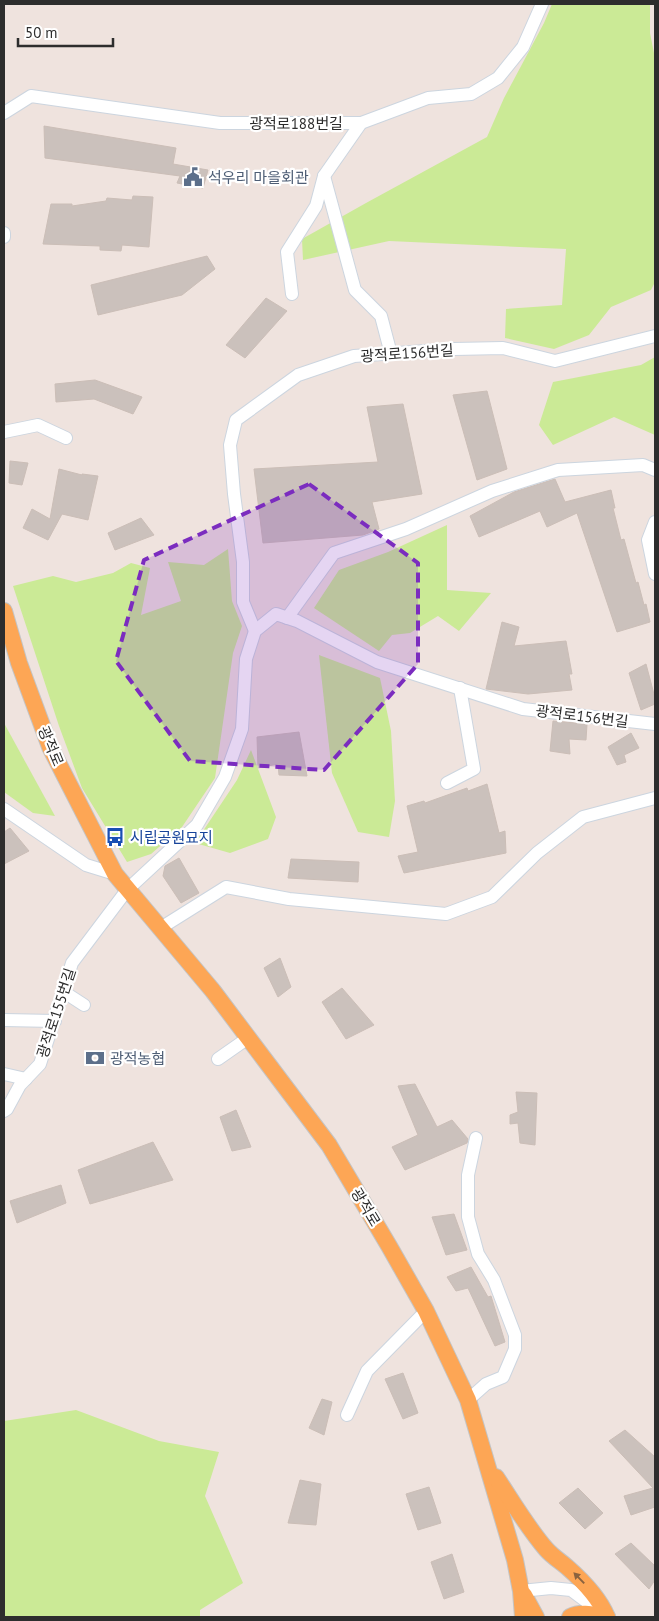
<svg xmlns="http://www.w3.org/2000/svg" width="659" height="1621" viewBox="0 0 659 1621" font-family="'PT Sans','Noto Sans KR',sans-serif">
  <rect width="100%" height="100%" fill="#efe3de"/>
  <g fill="#cbea96">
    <path d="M552,4H650V33L655,58V282L651,290L611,307L589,335L554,349L505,338L506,309L562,305L566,249L389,241L303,260L302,239L366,203L487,137L504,98L544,23Z"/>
    <path d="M655,357V435L614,417L553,445L539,425L553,382L641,365Z"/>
    <path d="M447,525V590L491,593L459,631L438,616L410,633L392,635L379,651L314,608L339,570L388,552Z"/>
    <path d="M228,549L232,601L242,626L233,653L215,778L182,827L151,854L127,862L82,788L59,726L13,586L53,576L76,582L113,573L131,563L150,568L141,615L181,601L168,562L204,565Z"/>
    <path d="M319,655L380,678L391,731L395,801L389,837L358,832L332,773Z"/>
    <path d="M4,723L55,816L33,813L4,792Z"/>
    <path d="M251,750L276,817L268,839L230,853L195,843L237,780Z"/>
    <path d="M76,1410L159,1441L219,1452L205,1496L243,1583L200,1610V1617H4V1421Z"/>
  </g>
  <g fill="#cbc1bc" stroke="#cbbeb7">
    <path d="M44,126L176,148L173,164L208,170L203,188L177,183L180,176L45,158Z"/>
    <path d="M133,196L153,197L149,247L122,245L121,251L100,250V246L43,244L51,204H72V206L106,201L107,198L132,200Z"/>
    <path d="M207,256L215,269L182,295L98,315L91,285Z"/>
    <path d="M266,298L287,311L245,358L226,345Z"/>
    <path d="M95,380L142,397L133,414L94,399L56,402L55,384Z"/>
    <path d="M487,391L507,469L477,480L453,395Z"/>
    <path d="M403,404L422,494L372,502L379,529L363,535L263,543L254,469L378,462L367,407Z"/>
    <path d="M10,461L28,463L22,485L9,483Z"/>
    <path d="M59,469L82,475V474L98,476L88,520L62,514L48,540L23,528L32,509L50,519Z"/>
    <path d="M555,479L565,502L611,490L615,508H613L621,540L624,539L636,583L638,582L644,605L646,604L650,622L617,632L577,513L547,527L540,511L479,537L470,516L514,492Z"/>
    <path d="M141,518L154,535L115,550L108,533Z"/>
    <path d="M502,622L519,627L514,646L566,641L572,674H569L572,690L528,694L486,689Z"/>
    <path d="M646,664L655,698V704L641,710L629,673Z"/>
    <path d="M553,721L587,724L586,740L569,739L570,754L550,751Z"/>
    <path d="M299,732L307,776L279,775L278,764L258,768L257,737Z"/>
    <path d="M631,733L639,748L624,755L626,762L617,765L608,747Z"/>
    <path d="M487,784L499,833L505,831L506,853L404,873L398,856L418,852L407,806L424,801L425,803L467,788L468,791Z"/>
    <path d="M10,828L29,851L4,864V832Z"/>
    <path d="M179,858L199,893L181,903L163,876L165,866Z"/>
    <path d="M291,859L359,862L358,882L288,878Z"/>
    <path d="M280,958L291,987L278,997L264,968Z"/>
    <path d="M342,988L374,1025L346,1039L322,1002Z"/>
    <path d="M415,1084L437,1127L452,1120L468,1139L467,1143L405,1170L392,1147L418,1135L398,1086Z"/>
    <path d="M516,1092L537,1093L535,1145L520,1143L518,1123L510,1124V1115L518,1112Z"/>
    <path d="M236,1110L251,1147L232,1151L220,1117Z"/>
    <path d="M153,1142L173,1180L90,1204L78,1170Z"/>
    <path d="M61,1185L66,1203L17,1223L10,1201Z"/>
    <path d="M454,1214L467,1250L446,1255L432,1217Z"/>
    <path d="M471,1267L488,1297L491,1296L505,1342L495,1346L468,1288L456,1291L447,1277Z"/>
    <path d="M403,1373L418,1413L403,1419L385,1379Z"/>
    <path d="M322,1399L332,1402L324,1435L309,1428Z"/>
    <path d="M625,1430L655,1457V1507L631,1515L624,1496L653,1488L609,1441Z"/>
    <path d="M300,1480L321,1484L316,1525L288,1523Z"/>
    <path d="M429,1487L441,1523L418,1530L406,1494Z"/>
    <path d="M578,1488L603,1513L585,1529L559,1503Z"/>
    <path d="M631,1543L655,1566V1580L649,1589L615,1554Z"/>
    <path d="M452,1554L464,1592L444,1599L431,1562Z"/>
  </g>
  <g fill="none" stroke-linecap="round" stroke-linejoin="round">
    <g stroke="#ccd5df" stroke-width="14">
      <g id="minor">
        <path d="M4,113L31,96L220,123H361L428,98L471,94L498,78L523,47L542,4"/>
        <path d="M324,176L355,290L381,316L391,354"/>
        <path d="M4,233V237"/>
        <path d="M292,294L287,252L316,206L324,176L361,123"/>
        <path d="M4,432L38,425L66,438"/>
        <path d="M655,522L648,540L655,574"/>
        <path d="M287,618L334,553L406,529L492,491L558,470L643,465L655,470"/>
        <path d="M255,631L243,602V562L234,494L230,445L236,420L298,375L354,356L454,349L503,348L555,361L655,336"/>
        <path d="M447,783L474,769L460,688"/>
        <path d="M4,809L86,865L115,874"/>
        <path d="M159,929L226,887L289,899L446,914L492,897L537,853L583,817L655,798"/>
        <path d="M64,992L84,1005"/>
        <path d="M4,1020L55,1021"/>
        <path d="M218,1059L248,1038"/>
        <path d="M4,1074L26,1079"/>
        <path d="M4,1111L7,1109L20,1085L40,1064L72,963L127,890L197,825L225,777L242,729L246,659L255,631L276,614L297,621L377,662L523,709L655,724"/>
        <path d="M468,1400L486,1384L503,1377L515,1349V1335L494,1280L478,1254L468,1217V1175L476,1138"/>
        <path d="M347,1415L367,1371L426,1311"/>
        <path d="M521,1591L551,1588L571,1590L603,1614"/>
      </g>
    </g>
    <g stroke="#c4c4c4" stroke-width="18">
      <g id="major">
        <path d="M4,611L19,663L50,747L115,874L213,991L329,1145L389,1246L426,1311L468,1400L515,1560L521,1591L523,1617"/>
        <path d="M496,1477C512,1501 527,1527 546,1549C552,1556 560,1561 567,1567C583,1581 599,1597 607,1617"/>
        <path d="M524,1595L536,1617"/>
        <path d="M570,1617C581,1611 595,1615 607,1617"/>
      </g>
    </g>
    <use href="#minor" stroke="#fff" stroke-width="12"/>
    <use href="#major" stroke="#fda655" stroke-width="16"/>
  </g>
  <defs><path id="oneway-solid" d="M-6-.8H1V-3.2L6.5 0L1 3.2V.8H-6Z" transform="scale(1.25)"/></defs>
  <use fill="#8b633f" href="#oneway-solid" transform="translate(579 1578) rotate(-134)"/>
  <path fill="#7b2cbf" fill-opacity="0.2" stroke="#7b2cbf" stroke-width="4" stroke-dasharray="10 6" stroke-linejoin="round" d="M309,484L418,563V664L324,770L190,761L116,661L144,560Z"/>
  <defs>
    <g id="civic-bare" transform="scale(1.5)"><path d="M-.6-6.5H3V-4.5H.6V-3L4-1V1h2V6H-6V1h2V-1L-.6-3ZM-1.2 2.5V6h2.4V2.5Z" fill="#5c6f8a" stroke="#fff" stroke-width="2.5" paint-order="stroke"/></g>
    <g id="bus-bare" transform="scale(1.5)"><path d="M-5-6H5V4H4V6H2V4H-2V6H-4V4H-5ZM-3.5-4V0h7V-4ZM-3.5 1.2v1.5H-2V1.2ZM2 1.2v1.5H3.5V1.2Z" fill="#1a4fb4" stroke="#fff" stroke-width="2.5" paint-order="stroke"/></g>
    <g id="bank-bare" transform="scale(1.5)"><path d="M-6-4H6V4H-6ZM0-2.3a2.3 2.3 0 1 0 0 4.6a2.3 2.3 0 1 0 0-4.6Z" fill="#5c6f8a" stroke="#fff" stroke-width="2.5" paint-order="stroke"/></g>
  </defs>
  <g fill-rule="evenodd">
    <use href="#civic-bare" x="193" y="177"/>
    <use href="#bus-bare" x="115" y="837"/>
    <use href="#bank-bare" x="95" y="1058"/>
  </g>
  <g text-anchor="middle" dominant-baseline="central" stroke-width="4.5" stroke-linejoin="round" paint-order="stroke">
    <g font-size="15" fill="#2d2d2d" stroke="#fff">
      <text x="296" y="123">광적로188번길</text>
      <text transform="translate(407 353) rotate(-4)">광적로156번길</text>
      <text transform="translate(582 716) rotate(7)">광적로156번길</text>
      <text transform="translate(51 746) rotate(67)">광적로</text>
      <text transform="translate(56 1013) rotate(-72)">광적로155번길</text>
      <text transform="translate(366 1207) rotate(59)">광적로</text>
    </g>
    <g font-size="15" fill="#4e5e75" stroke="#fff" text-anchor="start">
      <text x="208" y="177">석우리 마을회관</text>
      <text x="110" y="1058">광적농협</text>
    </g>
    <g font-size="15" fill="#164399" stroke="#fff" text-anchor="start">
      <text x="130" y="837">시립공원묘지</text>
    </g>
  </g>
  <rect width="659" height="1621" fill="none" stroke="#2d2d2d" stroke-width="10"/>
  <path d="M18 38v8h95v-8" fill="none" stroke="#2d2d2d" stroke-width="2.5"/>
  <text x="25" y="38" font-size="15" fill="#2d2d2d" stroke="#ffffff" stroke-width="4" paint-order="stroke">50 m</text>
</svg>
